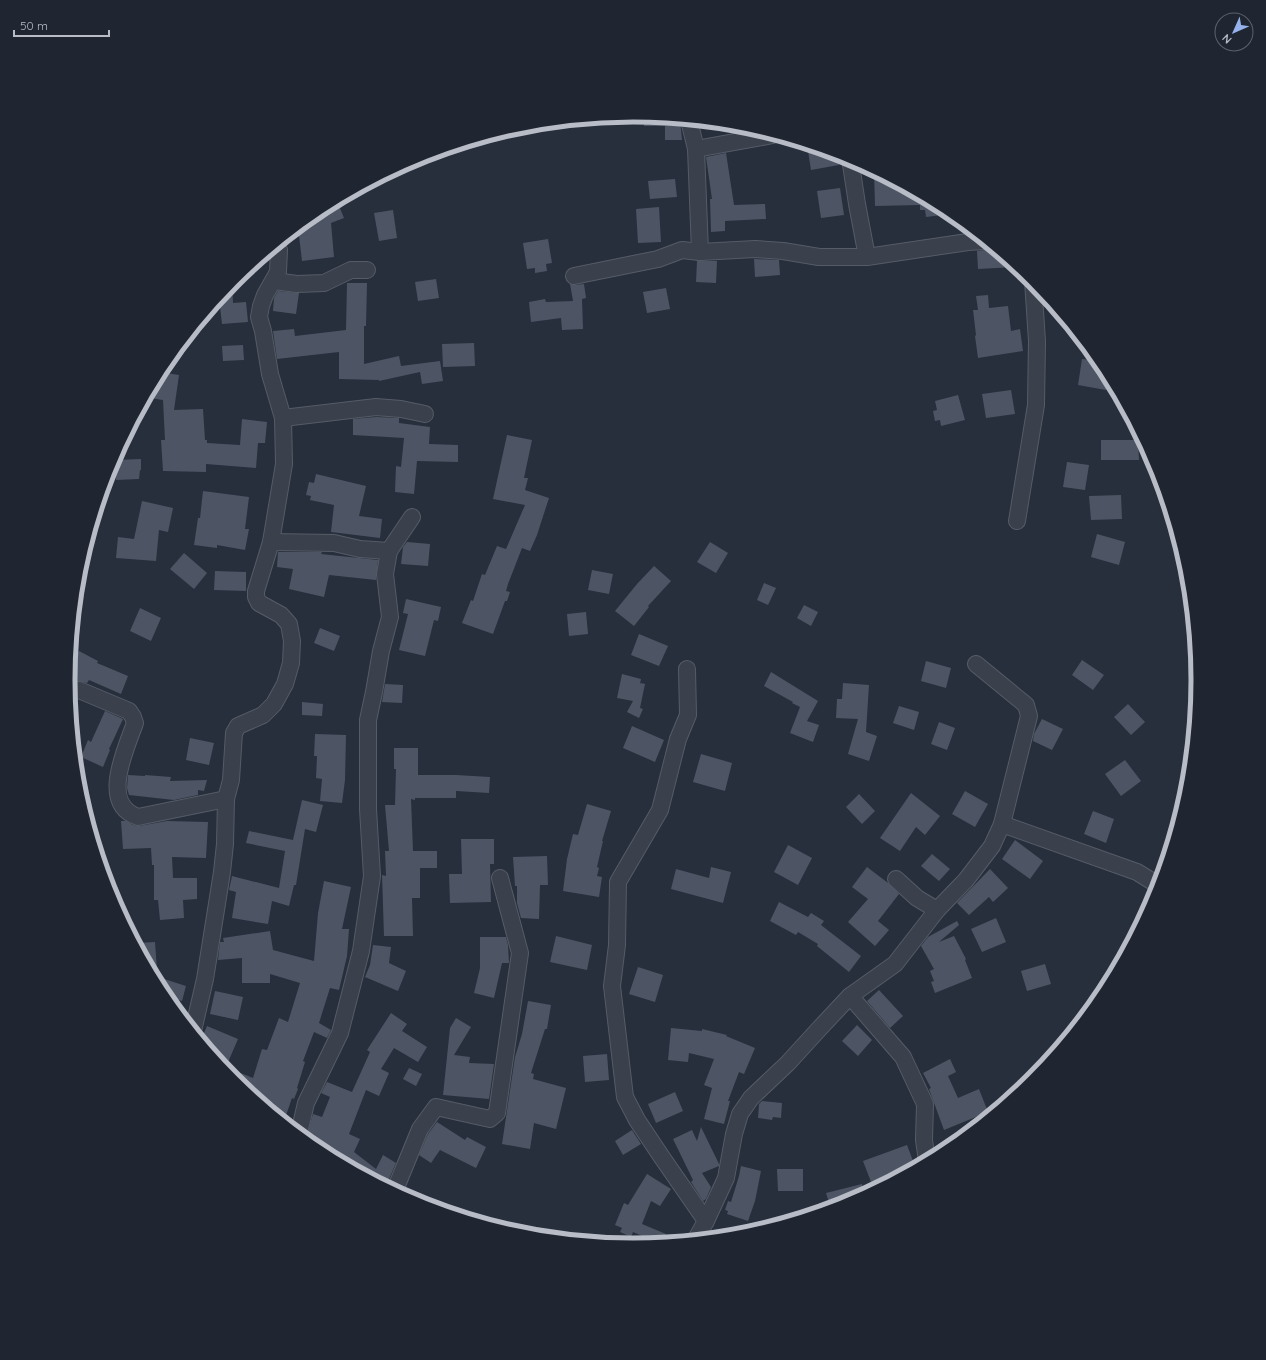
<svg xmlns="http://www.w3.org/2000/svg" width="1266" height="1360" viewBox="0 0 1266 1360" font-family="Quicksand,sans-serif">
  <rect width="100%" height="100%" fill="#272e3c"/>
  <g fill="#4d5564">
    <path d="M644,116L680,120L682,140H665V126H644Z"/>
    <path d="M807,145L837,154L839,165L811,170Z"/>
    <path d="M726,153L734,205L765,204L766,219L725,221V231L711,232L710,199H712L706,157Z"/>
    <path d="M874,171L947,210L951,214L926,217L925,210H920V205L875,206Z"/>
    <path d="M675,179L677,197L650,199L648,181Z"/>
    <path d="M840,188L844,215L821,218L817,191Z"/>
    <path d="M337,201L344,218L331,223L334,257L302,261L298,227L320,210Z"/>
    <path d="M659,207L661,242L638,243L636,209Z"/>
    <path d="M393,210L397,238L379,241L374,213Z"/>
    <path d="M548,239L552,263L546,264L547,271L535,273V268L527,269L523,243Z"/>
    <path d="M990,248H992L1016,267L978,269L977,251L985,250Z"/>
    <path d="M754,259L779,260L780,275L755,277Z"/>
    <path d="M697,261H717L716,283L696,282Z"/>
    <path d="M436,279L439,298L418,301L415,282Z"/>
    <path d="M232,282L233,303L246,302L248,322L222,324L219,298Z"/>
    <path d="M347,283H367L366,326H364V364L399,356L401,366L440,361L443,381L422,384L420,372L379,381V380L339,379V352L277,359L273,331L294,329L295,336L346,330Z"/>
    <path d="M570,284L575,285L584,284L586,298L582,299L583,329L562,330L561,318L531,322L529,302L545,299L546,302L573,301Z"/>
    <path d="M666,288L670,309L647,313L643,292Z"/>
    <path d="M278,291L299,293L296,314L273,311L274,298Z"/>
    <path d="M988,295L989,308L1008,306L1011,331L1020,329L1023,351L978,358L975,336L976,335L973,310H978L976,296Z"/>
    <path d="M474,343L475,366L443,367L442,344Z"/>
    <path d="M243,345L244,360L223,361L222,346Z"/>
    <path d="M1082,359L1099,361L1103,366L1108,376L1106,390L1078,385Z"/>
    <path d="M160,372L179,375L174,410L203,409L205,440H207V443L240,445L242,419L267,422L265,443H258L256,468L206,464V472L163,471L161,440H165L163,400L150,398L151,389Z"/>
    <path d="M1011,390L1015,414L986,418L982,394Z"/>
    <path d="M958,395L965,420L941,426L940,420L935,421L933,411L937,410L935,401Z"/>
    <path d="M376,417L399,418V423L430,427L429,444L458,445V462L417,461L414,494L395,492L396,466L401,467L404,438L353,435V419Z"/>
    <path d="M507,435L532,440L524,478H528L525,490L549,498L537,535L530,551L522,548L508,584L506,591L510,592L507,601H505L493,634L462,623L471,600L473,601L482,574L485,575L497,546L506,549L525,505L493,499Z"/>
    <path d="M1101,440H1138L1139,460H1101Z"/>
    <path d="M141,459V470H140L139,479L116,480L115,460Z"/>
    <path d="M1067,462L1089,465L1085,490L1063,487Z"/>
    <path d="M316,474L366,486L359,516L382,519L380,538L331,532L334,505L310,500L311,496L306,495L309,482L314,483Z"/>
    <path d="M203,491L249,497L245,529H249L245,550L217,545V548L194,545L198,518H200Z"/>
    <path d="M1121,495L1122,519L1091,520L1089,496Z"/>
    <path d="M142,501L173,508L168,532L159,530L156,561L116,558L118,537L134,539Z"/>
    <path d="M1097,534L1125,542L1119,565L1091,557Z"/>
    <path d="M407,542L430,544L428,566L401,564L403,547Z"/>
    <path d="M710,542L728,553L716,573L697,562Z"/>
    <path d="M278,552H322L321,554L378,560L376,580L329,575L324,597L289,589L293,569L277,567Z"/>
    <path d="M184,553L207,573L194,589L170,569Z"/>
    <path d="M654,566L671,581L648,606L649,607L634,626L615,611L637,584Z"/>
    <path d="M592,570L613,574L609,594L588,590Z"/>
    <path d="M215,571L246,572V591L214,590Z"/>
    <path d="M764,583L776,588L768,605L757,600Z"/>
    <path d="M406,599L441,607L438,621L434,620L425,656L399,650L408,614L403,613Z"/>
    <path d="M804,605L818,612L811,626L797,618Z"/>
    <path d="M140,608L161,618L151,641L130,631Z"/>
    <path d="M586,612L588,634L569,636L567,614Z"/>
    <path d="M320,628L340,636L334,651L314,643Z"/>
    <path d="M639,634L668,646L659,666L631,655Z"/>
    <path d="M79,651L98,661L97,663L128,676L121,694L89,680L87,683L77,681L73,683L70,687V692L73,697L71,706L68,680L69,669Z"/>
    <path d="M1082,660L1104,675L1093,690L1072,675Z"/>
    <path d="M926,661L951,668L946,688L921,681Z"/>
    <path d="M771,672L818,701L807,721L819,725L813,742L790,733L800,707L792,703L793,702L764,686Z"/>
    <path d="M622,674L641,679L640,684L641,683L645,684L640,708L643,709L639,718L627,712L633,701L617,698Z"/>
    <path d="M843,683L869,685L866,732L877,736L869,761L848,754L858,719L836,718L837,699H842Z"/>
    <path d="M385,684L403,685L402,703L382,702Z"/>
    <path d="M302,702L323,704L322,716L302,715Z"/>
    <path d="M1128,704L1145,722L1131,735L1114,717Z"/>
    <path d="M899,706L919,712L914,730L893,723Z"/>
    <path d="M105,711L123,719L109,749L110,750L103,767L81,757L88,740L91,742Z"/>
    <path d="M1042,719L1063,729L1052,750L1033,741L1034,734Z"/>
    <path d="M939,722L955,728L947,750L931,744Z"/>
    <path d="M632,726L664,740L655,762L623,748Z"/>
    <path d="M315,734L346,735L345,780L342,803L320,801L322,779L316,778L317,756H314Z"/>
    <path d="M190,738L214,743L209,765L186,760Z"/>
    <path d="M394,748H418V775H456L490,777L489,793L456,791V798H415V800L411,799L413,851H437V868H420V898H412L413,936H384L382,875L386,876L385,851H389L385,805H395L396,769H394Z"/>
    <path d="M701,754L732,763L725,791L693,782Z"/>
    <path d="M1125,760L1141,781L1121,796L1105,774Z"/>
    <path d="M128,775L145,776V775L171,777L170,781L207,780L204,791L198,790V795L174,800L129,795L127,788Z"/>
    <path d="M965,791L988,804L975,827L952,814Z"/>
    <path d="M911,793L940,816L925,835L916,827L900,851L880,838Z"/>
    <path d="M859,794L875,811L862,824L846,807Z"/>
    <path d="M302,800L323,805L316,832L305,829L296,885H294L289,906L272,901L268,924L232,918L236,892L229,890L232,876L279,888L285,851L246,843L249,831L293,840Z"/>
    <path d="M587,804L611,811L602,841H603L597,867L599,868L597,876L602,877L599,897L563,891L567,859L573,834L578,835Z"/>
    <path d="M1093,811L1114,819L1106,843L1084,834Z"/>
    <path d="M121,821H126L133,825L139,826L167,821L208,822L206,858L172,857L173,878H197V899L183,900L184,918L160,920L158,900H154V865H152L151,848L123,849Z"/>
    <path d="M461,839H494V864H490L491,902L450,903L449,874H462Z"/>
    <path d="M1015,840L1043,861L1030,879L1002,859Z"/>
    <path d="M788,845L812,858L798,885L774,872Z"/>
    <path d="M932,854L950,869L939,881L921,866Z"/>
    <path d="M547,856L548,885H540L539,919L521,918L517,903V886H515L513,857Z"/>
    <path d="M711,867L731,872L723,903L671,889L676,869L709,878Z"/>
    <path d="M867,867L888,883L899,894L878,921L889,930L875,946L848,922L868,899L852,887Z"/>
    <path d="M990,869L1008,888L993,902L989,897L969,915L957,903Z"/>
    <path d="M324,881L351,887L342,929H349L347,956L339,990L330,988L319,1023L331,1030L327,1038L314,1032L303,1061L305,1062L297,1088L298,1089L294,1099L292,1098L284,1121L233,1079L201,1040L207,1026L238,1039L226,1067L253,1078L262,1049L267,1050L279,1018L288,1022L300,983L270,974V983H242V958L218,960L220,942H224L223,938L270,931L273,950L314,961L318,913Z"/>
    <path d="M779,902L808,917L811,913L824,921L821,925L861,956L849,972L817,946L818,944L798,932L796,935L770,921Z"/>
    <path d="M996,918L1006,942L982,952L971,929Z"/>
    <path d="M957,921L959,925L939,942L954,936L966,959L965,960L972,978L935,993L931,982L934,981L930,971L934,969L921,946L928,937Z"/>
    <path d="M556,936L592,945L587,970L550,962Z"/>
    <path d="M480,937H506L508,945L509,963H502L494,998L474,993L480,968Z"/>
    <path d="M155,942L158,984L136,943Z"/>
    <path d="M373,945L391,947L389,963L406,971L398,991L365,977L370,965Z"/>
    <path d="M1045,964L1051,984L1027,991L1021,971Z"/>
    <path d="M638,967L663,975L655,1002L629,994Z"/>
    <path d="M161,978L186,986L182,1001L166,997L159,986Z"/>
    <path d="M879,990L903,1016L890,1028L867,1001Z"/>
    <path d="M215,991L243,997L238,1020L210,1014Z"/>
    <path d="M528,1001L551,1005L547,1029H545L531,1073L534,1074L533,1079L566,1088L556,1129L534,1123L530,1149L502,1144L515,1057L522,1034Z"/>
    <path d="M391,1013L407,1024L402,1031L427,1047L418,1062L394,1048L381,1069L389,1073L379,1096L366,1090L349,1134L360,1139L354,1152L376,1169L383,1155L396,1163L386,1186L319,1150L306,1139L313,1114L322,1117L330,1097L321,1093L327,1082L352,1092L370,1052L367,1050Z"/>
    <path d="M456,1018L471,1027L454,1055L470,1057L469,1063L494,1064L489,1099L443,1095L450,1028Z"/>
    <path d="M857,1025L872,1040L858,1056L842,1041Z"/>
    <path d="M671,1028L702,1031V1029L727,1035L726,1036L755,1048L744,1074L739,1072L728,1101H730L724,1124L704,1119L712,1088L704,1085L714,1059L689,1053L688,1062L668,1060Z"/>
    <path d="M607,1054L609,1080L585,1082L583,1056Z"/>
    <path d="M950,1059L956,1072L948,1076L958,1098L979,1089L988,1112L944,1130L929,1089L931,1088L923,1073Z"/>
    <path d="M409,1068L422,1074L416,1086L403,1079Z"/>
    <path d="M675,1092L683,1111L656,1123L648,1104Z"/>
    <path d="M762,1101L782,1103L781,1118L773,1117L772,1120L758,1118L759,1104Z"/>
    <path d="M437,1122L465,1140L467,1137L486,1147L476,1168L440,1150L431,1163L419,1155L428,1134Z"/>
    <path d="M701,1127L719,1164V1166L702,1173L711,1187L706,1199L703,1201L691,1182L693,1180L673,1139L692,1130L697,1141Z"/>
    <path d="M632,1130L641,1144L623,1155L615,1141Z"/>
    <path d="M907,1145L915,1166L871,1182L863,1161Z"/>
    <path d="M741,1166L761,1171L755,1201L748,1221L727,1214L728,1211L725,1210L728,1201L731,1202L739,1176Z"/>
    <path d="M777,1169H803V1191H778Z"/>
    <path d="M647,1174L671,1189L660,1206L651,1201L642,1224L666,1234L662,1242L658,1243L633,1232L631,1237L620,1232L622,1228L615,1225L624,1203L628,1205Z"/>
    <path d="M862,1184L864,1194L854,1199L830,1206L826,1193Z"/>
  </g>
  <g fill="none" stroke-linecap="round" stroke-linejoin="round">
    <g stroke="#565c67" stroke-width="18">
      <g id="minor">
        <path d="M689,120L696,149L700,252"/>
        <path d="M696,149L773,135"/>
        <path d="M850,158L857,204L867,257"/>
        <path d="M574,276L658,259L682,250L700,252L755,249L783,251L819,257H867L968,242L984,241"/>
        <path d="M274,281L297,284L324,283L351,270H367"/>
        <path d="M283,418L376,407L401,409L425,414"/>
        <path d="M1017,521L1036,405L1037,341L1033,281"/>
        <path d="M271,542L334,543L360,549L389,551"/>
        <path d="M687,669L688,715L678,739L660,810L618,882L617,945L612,986L625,1097L637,1120L661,1156L706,1221"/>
        <path d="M79,690L129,711L133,717L135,723C126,749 99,804 138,817L226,799"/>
        <path d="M1002,824L1137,872L1158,885"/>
        <path d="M896,879L917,898L937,910"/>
        <path d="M850,996L903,1057L925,1104L924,1140L927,1161"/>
        <path d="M193,1031L205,979L222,872L225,844L226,799L231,780L234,733L238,726L263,715L274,704L285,684L291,663L292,641L289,624L281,615L259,603L256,597V591L271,542L284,464L283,418L270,374L263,331L259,317L261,306L265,295L278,272L279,250L277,245"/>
        <path d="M299,1133L306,1103L340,1033L361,951L372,876L368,809V720L374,692L381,651L390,617L385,574L389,551L412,517"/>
        <path d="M395,1190L420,1129L436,1107L490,1119L497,1113L520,953L500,878"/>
        <path d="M696,1239L706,1221L726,1178L734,1134L740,1114L751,1098L788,1063L819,1029L850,996L895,964L937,910L966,880L992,846L1002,824L1029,716L1026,705L976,664"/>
      </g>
    </g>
    <use href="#minor" stroke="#3b414c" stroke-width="16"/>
  </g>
  <path d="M0 0H1266V1360H0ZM75 680a558 558 0 1 1 1116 0a558 558 0 1 1-1116 0Z" fill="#202631" fill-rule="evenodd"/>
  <path fill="none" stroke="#b7bcc7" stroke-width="5" d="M75 680a558 558 0 1 1 1116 0a558 558 0 1 1-1116 0Z"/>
  <g transform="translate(1234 32) rotate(225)"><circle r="19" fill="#202631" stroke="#5c626d"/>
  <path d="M0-3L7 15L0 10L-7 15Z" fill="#96b2ed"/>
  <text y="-6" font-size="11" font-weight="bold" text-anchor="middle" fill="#b7bcc7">N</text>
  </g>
  <path d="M14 30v6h95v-6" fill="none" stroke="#b7bcc7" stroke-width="2"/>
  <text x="20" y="30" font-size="12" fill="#b7bcc7" stroke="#202631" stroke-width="3" paint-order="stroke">50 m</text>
</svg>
